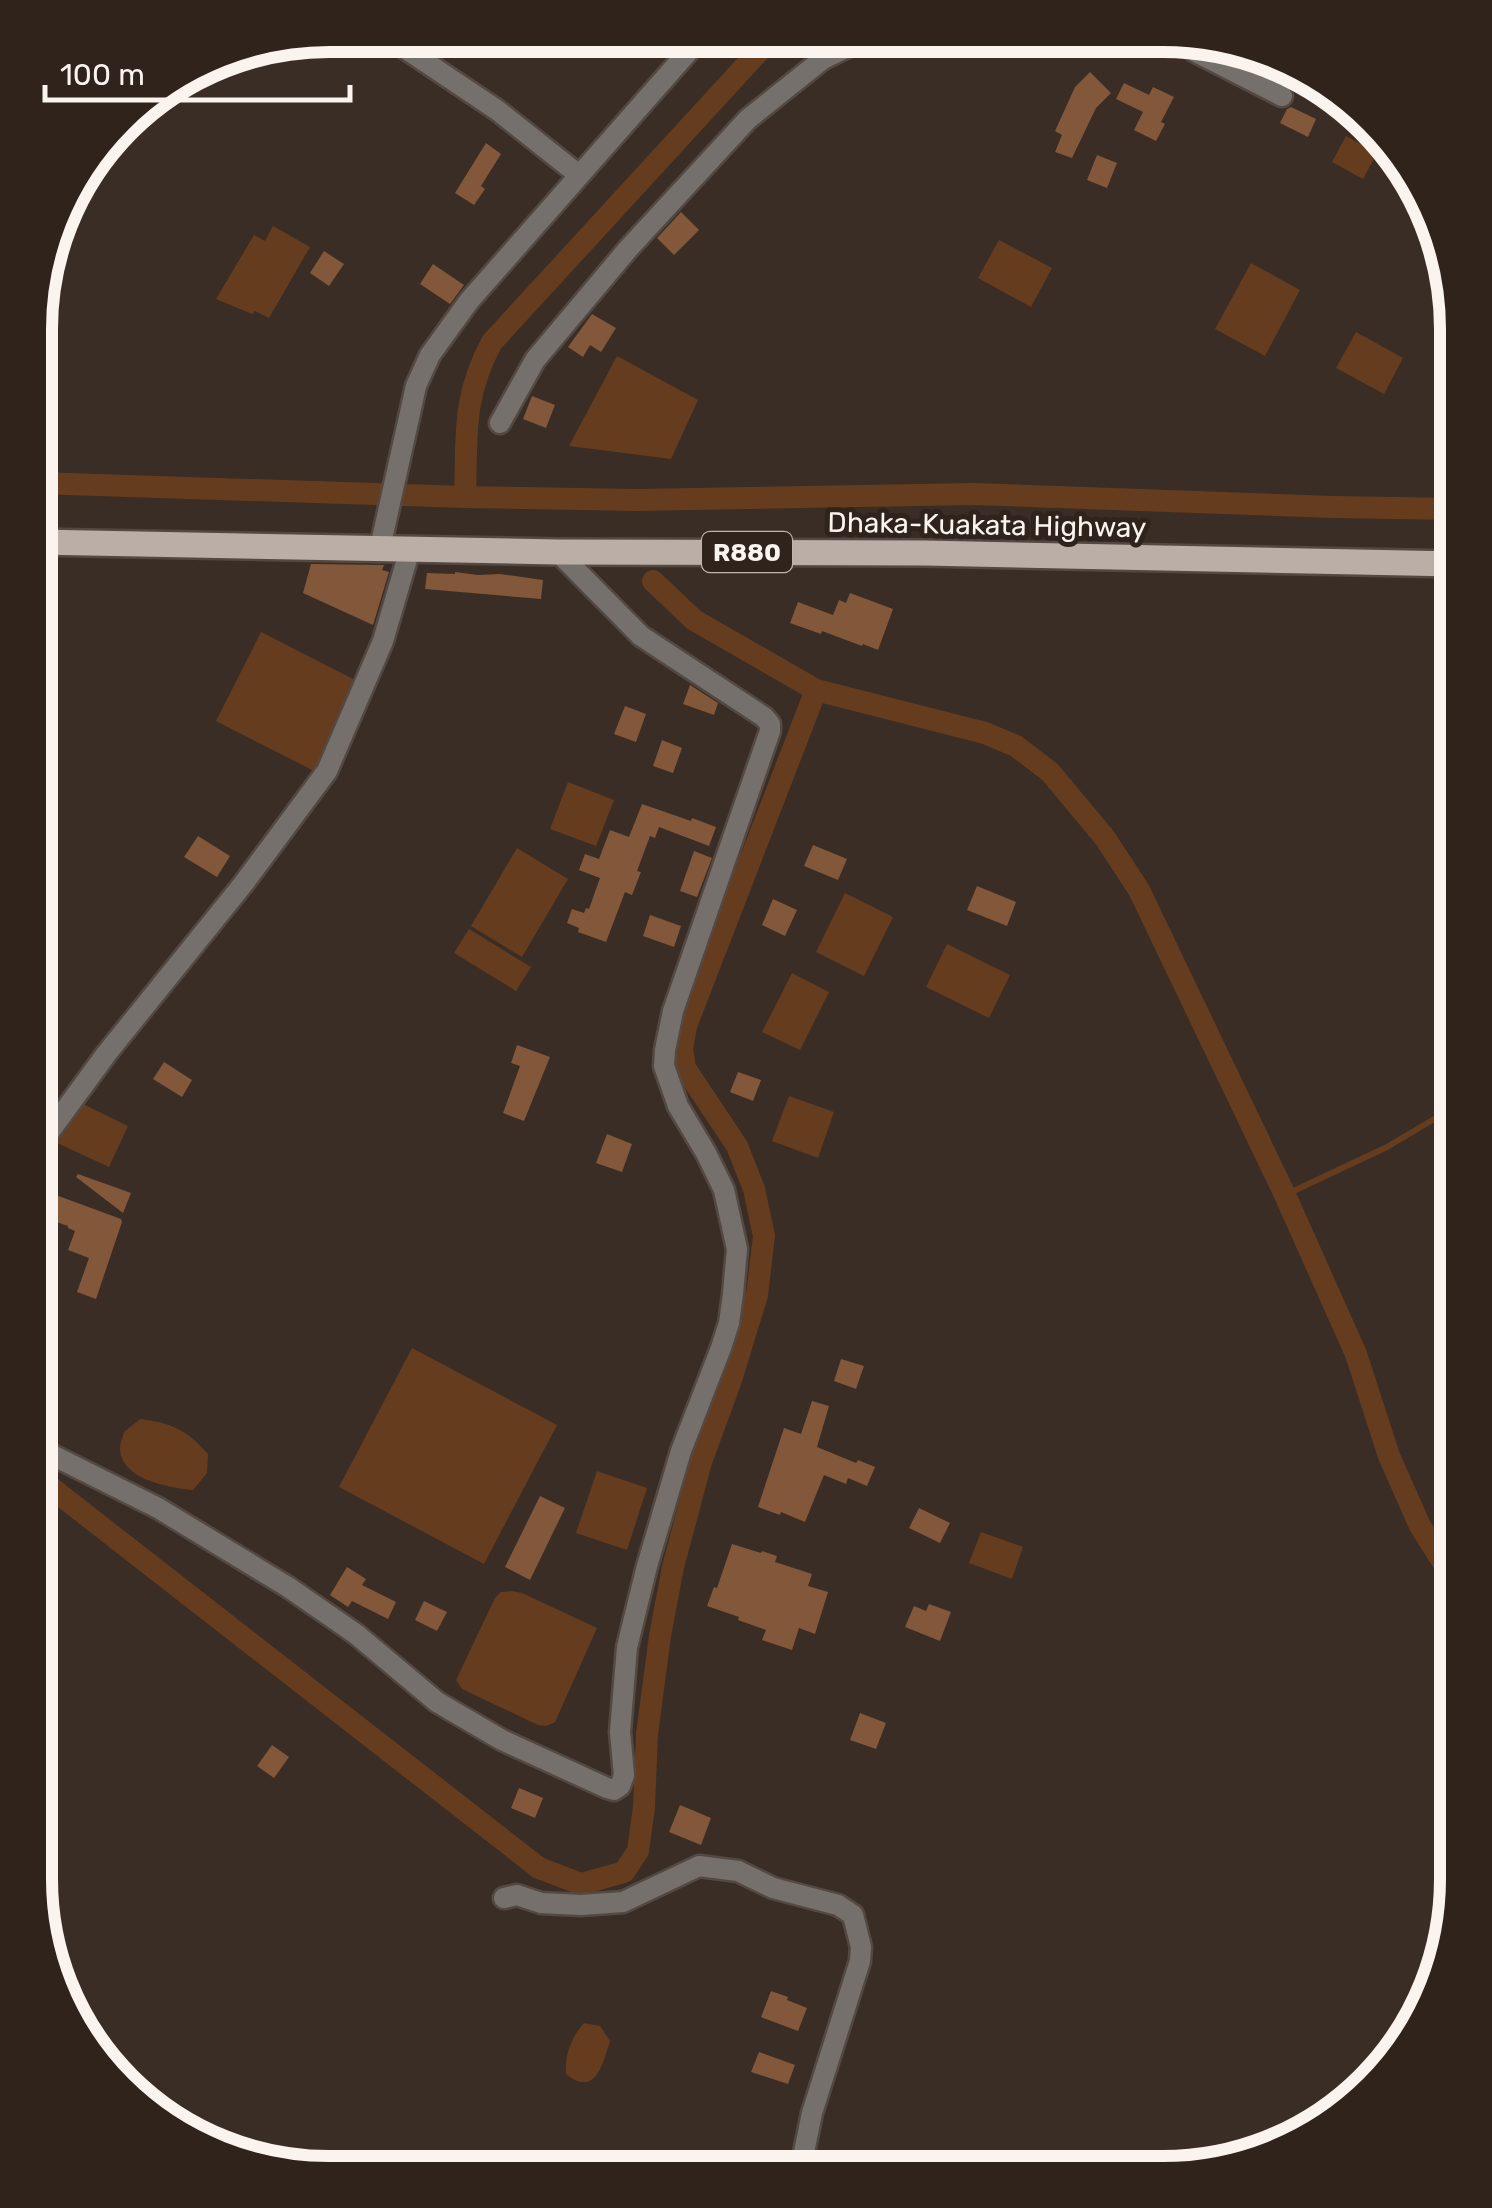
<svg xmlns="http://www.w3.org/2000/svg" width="1492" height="2208" viewBox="0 0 1492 2208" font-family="Rubik,sans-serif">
  <rect width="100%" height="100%" fill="#392d26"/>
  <g fill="#663c1e">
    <path d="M1346,136L1377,153L1363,179L1332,162Z"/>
    <path d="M273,226L310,247L269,318L255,311L252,314L216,299L254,235L265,241Z"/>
    <path d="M999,240L1052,268L1031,307L978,278Z"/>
    <path d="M1251,263L1300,290L1265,356L1215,329Z"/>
    <path d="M1356,332L1403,358L1384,394L1336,368Z"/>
    <path d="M617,356L698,400L671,459L569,446Z"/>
    <path d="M261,632L359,682L314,771L216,721Z"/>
    <path d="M568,782L614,800L596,846L550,829Z"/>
    <path d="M517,848L568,879L522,957L471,926Z"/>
    <path d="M845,893L893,917L864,976L816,952Z"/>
    <path d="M469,929L531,967L516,991L454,953Z"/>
    <path d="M947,944L1010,975L989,1018L926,987Z"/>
    <path d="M792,973L829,992L800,1050L762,1032Z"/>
    <path d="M789,1096L834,1112L818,1158L772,1141Z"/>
    <path d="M77,1101L128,1126L109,1167L57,1143Z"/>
    <path d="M412,1348L557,1425L484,1564L339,1487Z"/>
    <path d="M140,1419C172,1423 187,1430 208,1454L207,1473L193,1490C169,1488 120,1479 120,1448C120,1442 123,1437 124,1432Z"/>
    <path d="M597,1471L647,1488L627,1550L576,1533Z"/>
    <path d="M981,1532L1023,1547L1012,1579L969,1563Z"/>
    <path d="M512,1591L522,1593L597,1628L555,1722L546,1726L538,1725L462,1689L456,1680L495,1598L501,1592Z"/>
    <path d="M584,2023L600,2026L610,2041C603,2064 595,2098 566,2074C564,2056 572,2036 584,2023Z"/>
  </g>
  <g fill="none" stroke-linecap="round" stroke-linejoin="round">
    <path stroke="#663c1e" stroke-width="6" d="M1285,1195L1387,1147L1441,1115L1457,1109"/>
    <g stroke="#663c1e" stroke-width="22">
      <path d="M37,483L465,497L637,500L974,494L1334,507L1457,509"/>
      <path d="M465,497C467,436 462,397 492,342L773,36"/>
      <path d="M653,581L694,620L816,690L985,733L1016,746L1050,772L1105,838L1139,890L1285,1195L1356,1354L1389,1456L1420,1526L1456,1583"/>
      <path d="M36,1476L539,1868L581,1884L624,1872L638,1851L644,1807L647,1734L660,1636L673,1567L701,1462L731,1380L757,1295L764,1236L754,1189L737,1146L685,1068L682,1049L686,1026L816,690"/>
    </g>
  </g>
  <g fill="#835739">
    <path d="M1090,72L1111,93L1096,108L1072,158L1055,152L1062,135L1055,131L1075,87Z"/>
    <path d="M1124,83L1149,95L1153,87L1174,97L1161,122L1165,124L1156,141L1134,130L1143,112L1116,99Z"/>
    <path d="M1291,107L1316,119L1308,137L1280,123L1287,109Z"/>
    <path d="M486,143L501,154L481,186L485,189L474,205L455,193Z"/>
    <path d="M1097,155L1117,163L1107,188L1087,180Z"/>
    <path d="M681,212L699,230L674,255L657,238Z"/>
    <path d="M324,251L344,264L329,286L310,273Z"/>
    <path d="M433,264L464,285L450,304L420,284Z"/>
    <path d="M592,314L616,328L601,352L590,345L583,357L568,347Z"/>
    <path d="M532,396L555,405L546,428L523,419Z"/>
    <path d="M311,564L384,565L382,570L389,572L373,625L303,593Z"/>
    <path d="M455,572L478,575L500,574L543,580L541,599L425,589L427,573L455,574Z"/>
    <path d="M850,593L893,609L878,650L863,644L862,646L822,631L821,634L790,623L798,602L833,615L839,600L846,603Z"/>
    <path d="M690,685L718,703L714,715L683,704Z"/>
    <path d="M625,706L646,714L636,742L614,734Z"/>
    <path d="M662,740L682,748L673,773L653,766Z"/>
    <path d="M642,804L691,821L692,818L716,827L709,846L659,827L655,838L650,836L637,871L641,872L632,895L625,892L606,942L578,932L579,928L567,923L572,909L584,913L586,908L589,909L600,878L579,870L585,854L599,859L610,830L629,837Z"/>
    <path d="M198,836L230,856L217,877L184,857Z"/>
    <path d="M813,845L847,859L838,880L804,866Z"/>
    <path d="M694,851L712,858L697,897L680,891Z"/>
    <path d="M977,886L1016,902L1007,926L967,910Z"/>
    <path d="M773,899L797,910L785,936L762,925Z"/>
    <path d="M650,915L681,926L674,947L643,936Z"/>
    <path d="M517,1045L550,1057L524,1121L503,1113L520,1066L511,1063Z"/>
    <path d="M164,1062L192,1080L182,1097L153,1079Z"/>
    <path d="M738,1072L761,1080L753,1101L730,1092Z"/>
    <path d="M607,1134L632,1144L622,1172L596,1163Z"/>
    <path d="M78,1174L131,1193L123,1213L76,1177Z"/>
    <path d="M36,1191L44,1194L45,1191L121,1219L122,1222L96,1299L77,1292L89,1258L68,1250L75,1231L68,1228V1226L36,1215Z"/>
    <path d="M841,1359L864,1366L856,1389L834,1381Z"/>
    <path d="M812,1401L829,1406L817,1447L856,1463L858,1460L875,1467L867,1486L848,1478L846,1484L824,1475L805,1522L781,1512L780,1515L758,1507L784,1428L801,1434Z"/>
    <path d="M540,1496L565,1508L530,1580L505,1567Z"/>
    <path d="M919,1508L950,1523L940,1543L909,1528Z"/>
    <path d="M732,1544L761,1553L762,1551L777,1556L775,1562L812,1574L808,1586L828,1592L815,1634L799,1628L792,1650L762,1640L766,1630L738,1620L739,1617L707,1606L714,1587L717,1588Z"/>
    <path d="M347,1567L366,1579L362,1585L396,1602L388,1619L352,1601L348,1607L330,1595Z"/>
    <path d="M424,1601L447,1612L437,1631L415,1620Z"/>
    <path d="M929,1604L951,1612L940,1641L905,1627L914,1606L926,1611Z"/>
    <path d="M860,1713L886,1723L876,1749L850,1740Z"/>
    <path d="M272,1745L289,1757L274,1778L257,1766Z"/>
    <path d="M519,1788L543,1798L535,1818L511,1808Z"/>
    <path d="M680,1805L711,1818L701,1845L669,1832Z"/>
    <path d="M771,1991L788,1997L787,2000L807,2008L798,2031L761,2017Z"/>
    <path d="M759,2052L795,2065L788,2084L751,2072Z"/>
  </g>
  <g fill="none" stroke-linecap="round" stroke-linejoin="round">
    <g stroke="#544942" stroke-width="25">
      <g id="street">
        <path d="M385,35L497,110L579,175"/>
        <path d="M1176,38L1194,51L1282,96"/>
        <path d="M500,423L535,360L628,249L748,119L823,59L868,37"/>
        <path d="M380,548L416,386L430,355L469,301L702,36"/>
        <path d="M36,1150L107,1053L244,883L327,771L383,641L410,549"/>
        <path d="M36,1447L158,1508L288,1587L356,1634L437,1702L502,1740L607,1788L614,1790L620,1786L624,1775L620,1732L627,1647L647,1566L681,1451L721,1348L729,1323L733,1294L737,1249L724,1190L706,1153L678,1106L664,1066L665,1050L673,1011L770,731V724L764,717L641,636L558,552"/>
        <path d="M504,1898L517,1895L541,1903L581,1905L623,1902L699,1866L738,1871L773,1888L838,1905L853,1915L861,1947L860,1961L812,2113L800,2172"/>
      </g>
    </g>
    <g stroke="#544942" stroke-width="30">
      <path id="primary" d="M37,542L558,552L925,553L1457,564"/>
    </g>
    <use href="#street" stroke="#76706c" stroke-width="20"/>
    <use href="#primary" stroke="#bbaea6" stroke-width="25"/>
  </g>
  <g text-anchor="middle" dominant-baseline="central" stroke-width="10" stroke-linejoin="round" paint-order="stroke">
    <rect fill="#2f231c" stroke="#beb5af" stroke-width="2.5" x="702" y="532" width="90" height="40" rx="8"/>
    <g font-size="25" font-weight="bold" fill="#fbf3ee">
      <text x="747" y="552">R880</text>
    </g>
    <g font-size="28" fill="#fbf3ee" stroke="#2f231c">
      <text transform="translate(987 525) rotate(1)">Dhaka-Kuakata Highway</text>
    </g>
  </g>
  <path d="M0 0H1492V2208H0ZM329 52H1163A277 277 0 0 1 1440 329V1879A277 277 0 0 1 1163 2156H329A277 277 0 0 1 52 1879V329A277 277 0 0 1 329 52Z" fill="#2f231c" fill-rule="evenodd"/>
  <path fill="none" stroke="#fbf3ee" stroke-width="12" d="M329 52H1163A277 277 0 0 1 1440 329V1879A277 277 0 0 1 1163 2156H329A277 277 0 0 1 52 1879V329A277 277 0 0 1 329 52Z"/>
  <path d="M45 85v15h305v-15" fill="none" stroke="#fbf3ee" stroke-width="5"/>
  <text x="60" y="85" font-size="30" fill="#fbf3ee" stroke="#2f231c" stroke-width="8" paint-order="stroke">100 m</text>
</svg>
